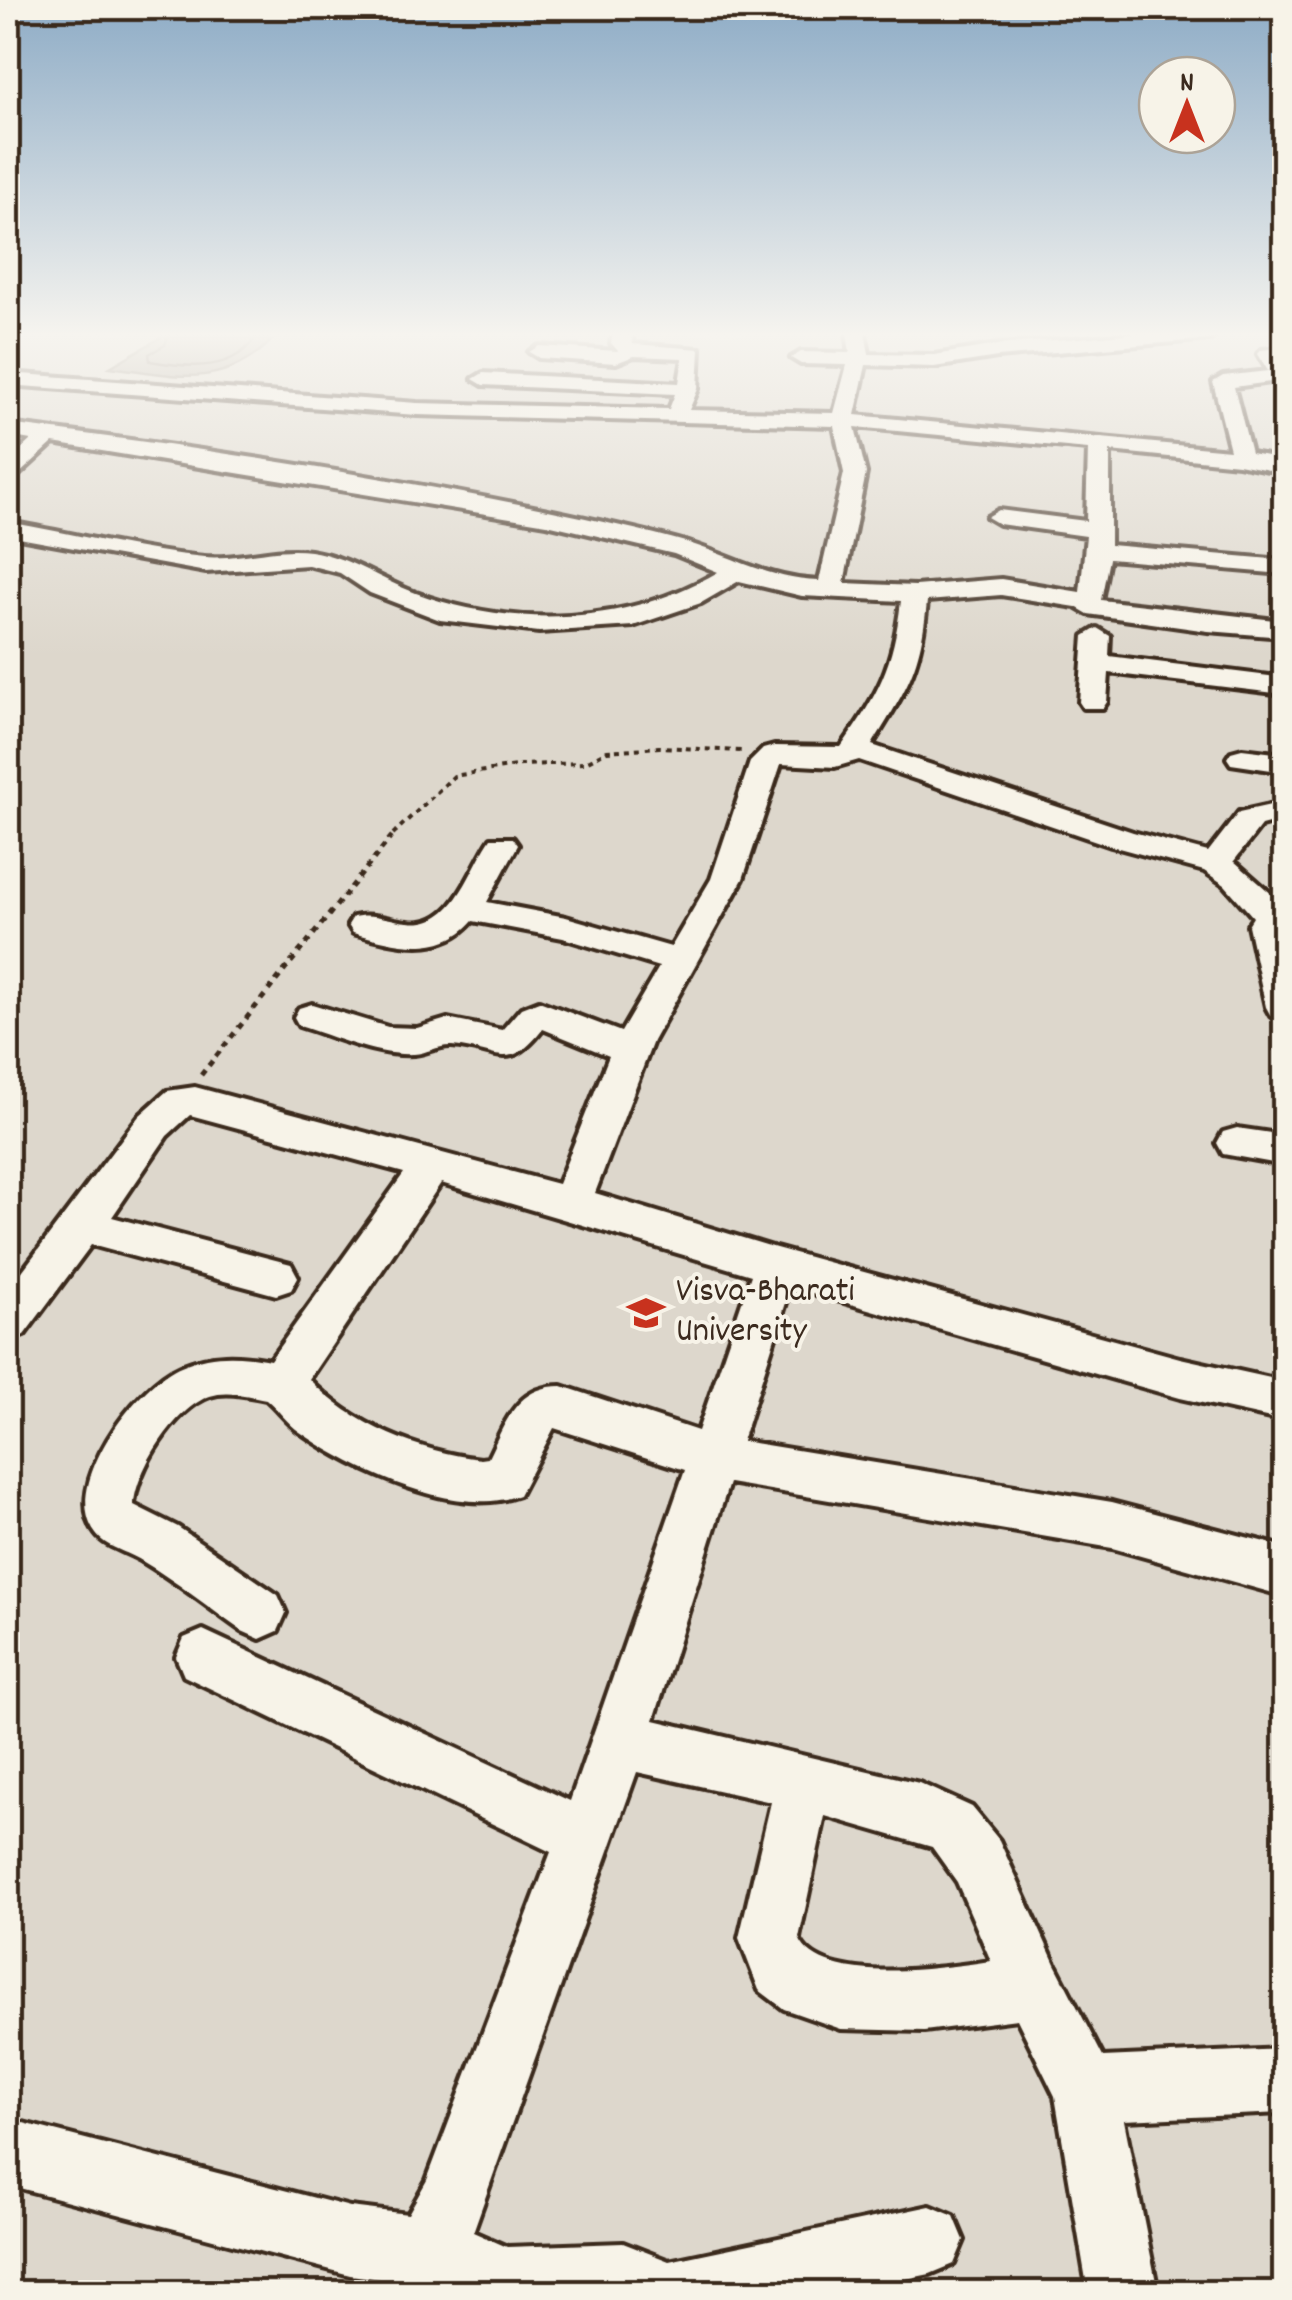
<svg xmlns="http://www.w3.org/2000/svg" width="1292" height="2300" viewBox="0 0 1292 2300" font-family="Dekko,sans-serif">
  <rect width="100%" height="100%" fill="#ece7dc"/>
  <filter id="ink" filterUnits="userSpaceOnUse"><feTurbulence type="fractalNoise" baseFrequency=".01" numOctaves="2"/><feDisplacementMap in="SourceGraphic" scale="20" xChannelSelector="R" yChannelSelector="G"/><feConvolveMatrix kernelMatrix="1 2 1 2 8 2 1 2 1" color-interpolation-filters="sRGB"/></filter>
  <g filter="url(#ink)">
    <rect fill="#ddd7cc" x="8" y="334" width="1276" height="1958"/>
    <path fill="#a89f93" stroke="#7c7064" stroke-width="2.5" d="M167,334H244L272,340C221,391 175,375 110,367Z"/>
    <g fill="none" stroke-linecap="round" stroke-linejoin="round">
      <path stroke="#67594d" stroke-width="2.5" d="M169,333L165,345L149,354L150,361C189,368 236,373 258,333"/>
      <g stroke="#3b2a1e" stroke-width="8">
        <g id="minor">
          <path d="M613,333H631L633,344L700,349L698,389L689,410L834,413L847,365L801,364L791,358L801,352L850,353L847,333H865L869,354L934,355L997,345L1137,333H1219L1210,339L997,357L934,367L866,365L855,415L1230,450L1213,382L1223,376L1268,371L1258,354L1261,350L1284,347V359H1281L1284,380L1234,387L1251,453L1284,459V473L1238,464L1110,451V545L1284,560V574L1109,559L1101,600L1284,621V637L1208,631L1088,614L1076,607L1001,595L927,601C921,669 907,688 872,745L1133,832L1208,852L1239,812L1284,802V820L1261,826L1234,861L1284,905V1019L1271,1016L1266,1007L1248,925L1253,917L1225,885L1204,871L1111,846L859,760L835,767L781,764L743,879L653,1041L595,1193L776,1248L1180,1358L1284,1381V1421L1180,1398L791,1287L742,1441L1112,1502L1284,1547V1596L1112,1548L729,1483L654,1720L919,1783L972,1807L999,1840L1055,1964L1103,2057L1284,2049V2113L1124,2120L1158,2292H1088L1055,2096L1017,2019L924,2031L841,2029L784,2009L759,1990L739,1938L771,1802L637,1772L473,2232L507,2247L623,2243L669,2261L930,2206L954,2216L964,2240L954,2264L930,2274L843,2292H445L424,2281L412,2283L350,2275L8,2185V2119L350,2207L408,2214L427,2180L551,1852L184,1676L176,1657L184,1638L203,1630L570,1801L685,1470L554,1428L519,1495C456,1519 353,1469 300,1432C287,1423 278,1409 266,1399C249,1396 227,1390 210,1396C175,1408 136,1470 134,1505L178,1527L278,1595L286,1613L278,1631L260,1639L242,1631C209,1608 176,1581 142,1561C128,1552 105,1547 96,1534C59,1487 136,1385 181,1366C211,1353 238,1354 270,1360L404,1173L190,1115L167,1136L112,1217L291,1264L298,1277L291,1290L276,1295L91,1245L24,1335L8,1341V1290L139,1116L167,1091L195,1087L558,1184L609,1056L543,1029C508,1074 499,1050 452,1046C439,1045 427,1053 414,1054C375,1056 336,1037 299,1026L294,1017L299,1008L312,1004L388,1027L417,1028L447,1019L502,1030L521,1008L539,1001L621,1032L659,967L563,938L473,921C441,958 394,944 353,933L348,925L353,917C372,912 389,920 408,922C455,929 469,870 491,838H513L518,845L487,902L566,917L671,947L711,879L750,762L763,749L774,746L841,747C879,693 893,667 901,601L802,596L739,581L701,603L633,626L539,632L440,620L370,593L340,573L308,565L206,572L8,536V522C72,533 139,551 204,557C239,560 276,546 310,551C350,557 379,579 416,593C514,629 627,625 718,572L674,554L547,524L53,443L16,477L8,479V461L31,440L8,436V424C185,446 374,474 548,510C595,520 643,530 689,543C736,558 769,579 819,581L844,473L834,426L417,415L8,385V373L417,403L669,409L675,394L483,385L473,379L483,373L679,383L683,358L634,356L616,363L539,358L529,352L539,346L618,351L611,343ZM855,427L1088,449L1086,521L999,510L987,517L999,524L1086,536L1080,592L1001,579L915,586L844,583L866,473ZM441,1183L751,1275L698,1431L562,1386C516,1386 506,1422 488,1458L481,1459C420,1452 352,1425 309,1379ZM825,1816L932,1847L957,1882L991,1961C948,1967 820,1988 799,1938Z"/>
          <path d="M1097,628L1110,636L1109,656L1284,678V694L1109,673L1107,702L1103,708H1083L1079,702L1084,636Z"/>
          <path d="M1242,749L1284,754V772L1231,764L1227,758L1231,752Z"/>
          <path d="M1237,1128L1284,1135V1165L1223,1154L1217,1143L1223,1132Z"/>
        </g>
      </g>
      <path stroke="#3b2a1e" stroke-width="4" stroke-dasharray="5 5" stroke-linecap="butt" d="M393,834L454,776L521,765L584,763L607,751L659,747L741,751"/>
      <path stroke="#3b2a1e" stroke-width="5" stroke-dasharray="6 6" stroke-linecap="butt" d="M201,1075L396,831"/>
      <use href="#minor" fill="#f7f3e8" fill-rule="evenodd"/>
    </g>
  </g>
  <linearGradient id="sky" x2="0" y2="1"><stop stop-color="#8eacc6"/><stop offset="0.51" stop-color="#f6f4ef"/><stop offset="1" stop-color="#f6f4ef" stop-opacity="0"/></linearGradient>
  <rect width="1292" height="656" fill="url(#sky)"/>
  <defs>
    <g id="university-bare" transform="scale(3)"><path d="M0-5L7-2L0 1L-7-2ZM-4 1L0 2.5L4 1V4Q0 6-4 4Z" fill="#c8321e" stroke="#f7f3e8" stroke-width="2.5" paint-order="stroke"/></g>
  </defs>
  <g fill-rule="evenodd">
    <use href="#university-bare" x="646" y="1313"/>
  </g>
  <g text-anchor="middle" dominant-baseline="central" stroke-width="8" stroke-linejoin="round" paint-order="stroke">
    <g font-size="35" fill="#3b2a1e" stroke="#f7f3e8" text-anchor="start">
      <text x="676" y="1293">Visva-Bharati<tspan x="676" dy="40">University</tspan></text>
    </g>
  </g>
  <rect width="1292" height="2300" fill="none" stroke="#f7f3e8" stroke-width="40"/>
  <rect x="20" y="20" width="1252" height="2260" fill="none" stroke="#3b2a1e" stroke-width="4" filter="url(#ink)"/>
  <g transform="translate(1187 105)"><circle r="48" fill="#f7f3e8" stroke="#aca397" stroke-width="2.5"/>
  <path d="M0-8L18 38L0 25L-18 38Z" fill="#c8321e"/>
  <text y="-15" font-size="28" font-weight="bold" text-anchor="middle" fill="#3b2a1e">N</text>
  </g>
</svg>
